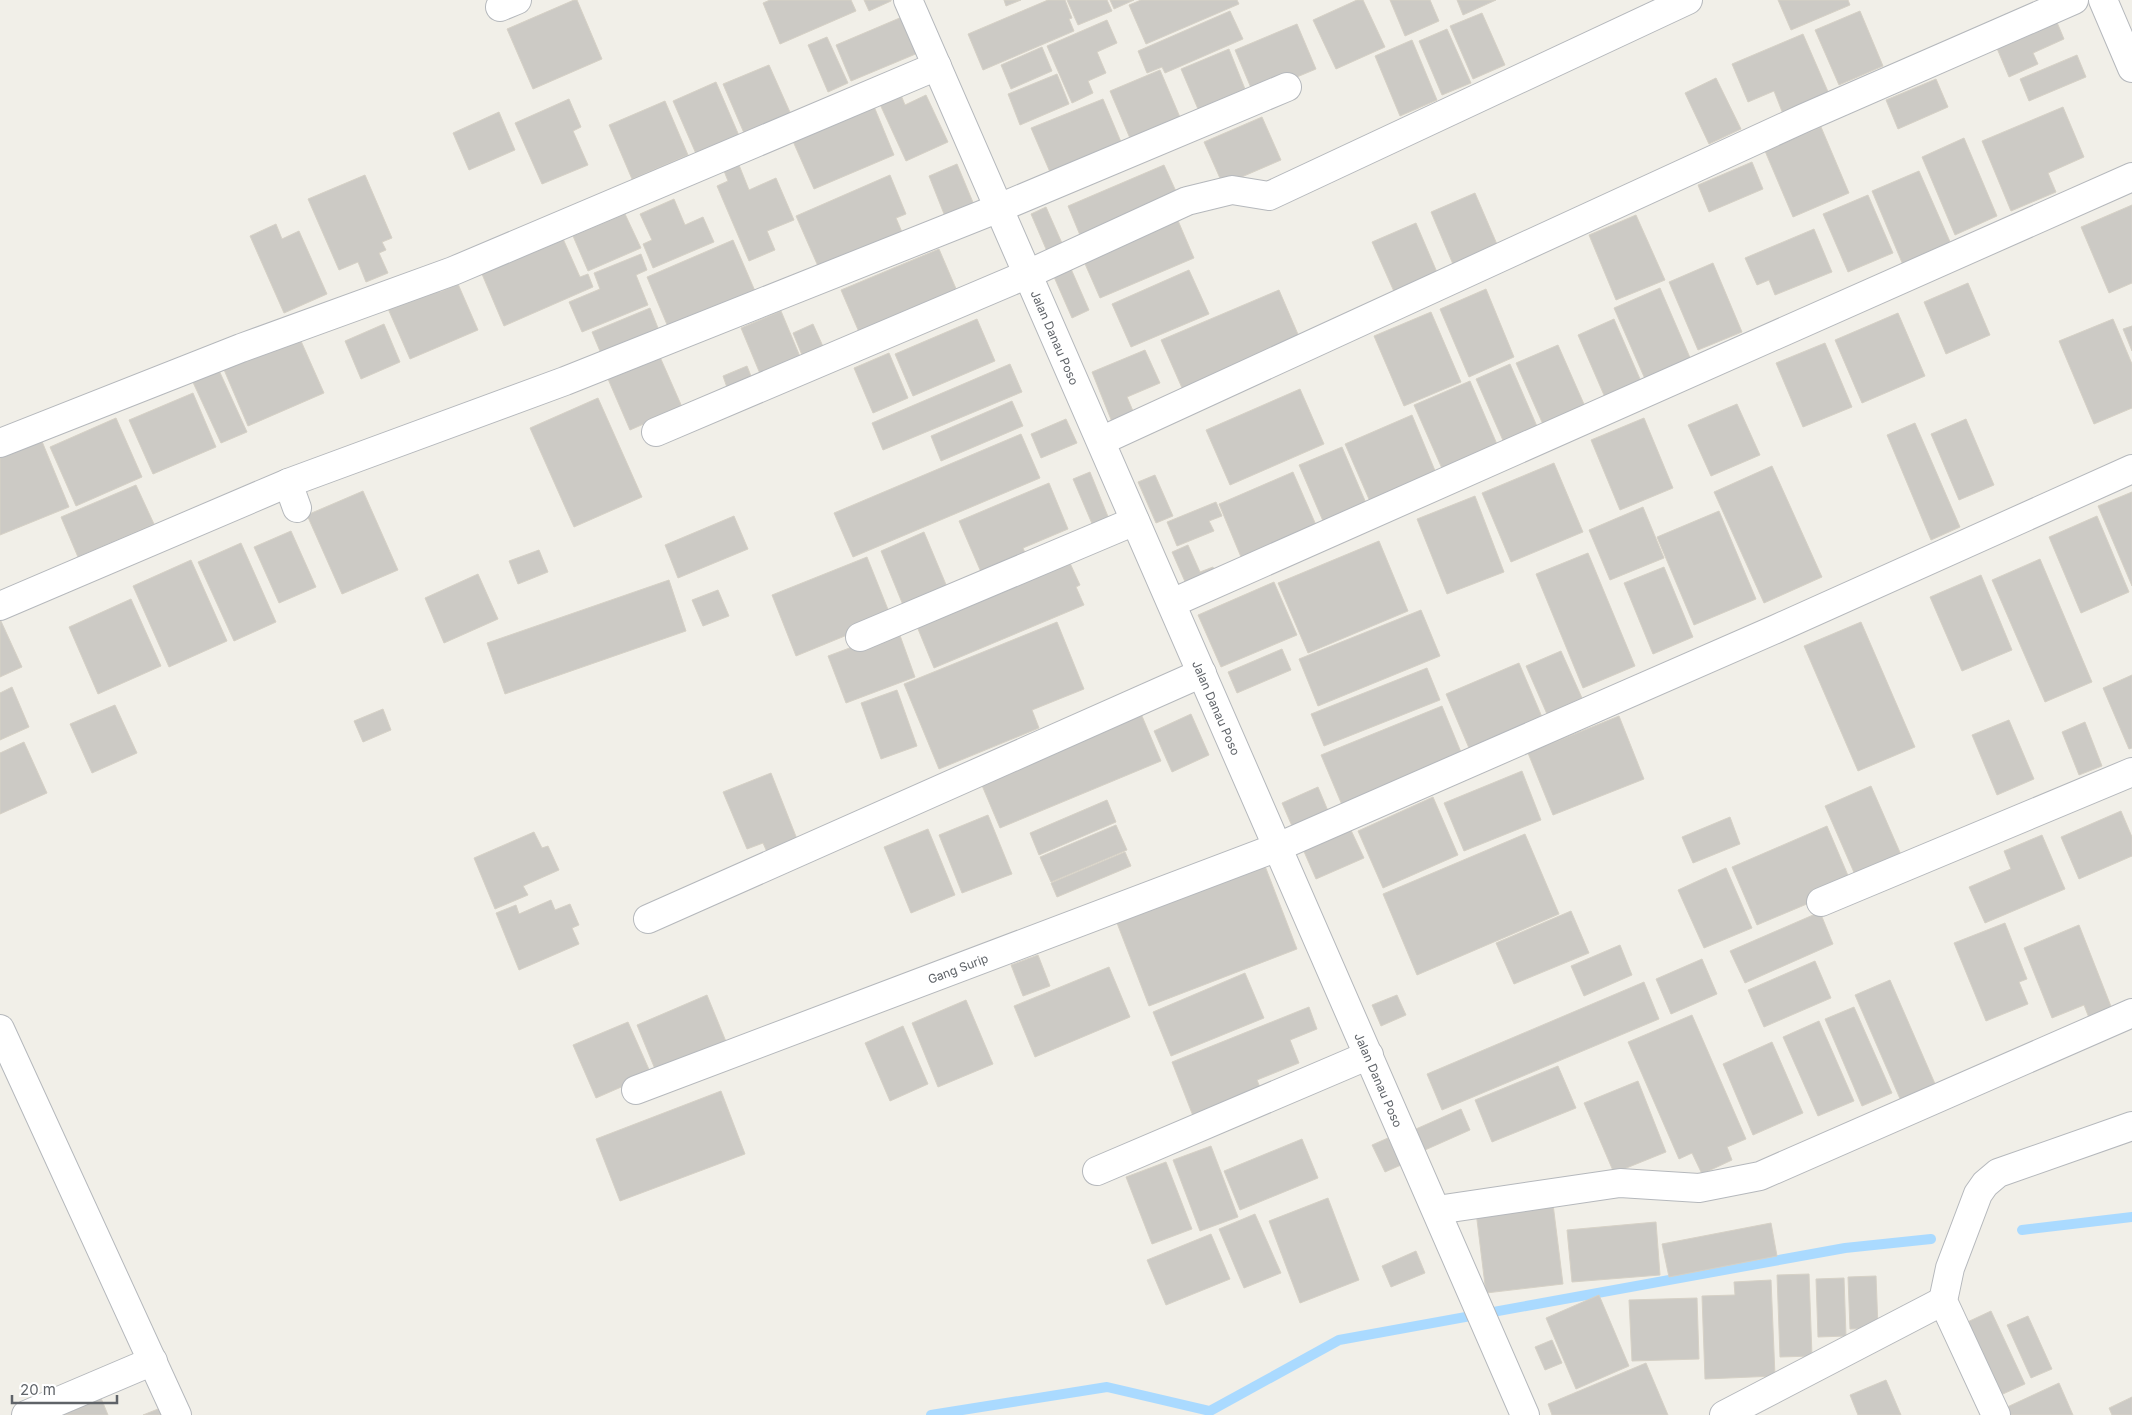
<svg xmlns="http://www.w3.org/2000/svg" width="2132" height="1415" viewBox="0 0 2132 1415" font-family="Inter,sans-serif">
  <rect width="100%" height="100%" fill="#f1efe8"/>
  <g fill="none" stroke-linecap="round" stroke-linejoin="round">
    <g stroke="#aadaff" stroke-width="10">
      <path d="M2022,1230L2132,1217"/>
      <path d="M931,1415L1107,1387L1210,1411L1339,1340L1845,1248L1931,1239"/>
    </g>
  </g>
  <g fill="#cccac5" stroke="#d6d1c6">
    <path d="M574,0H577L602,59L533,89L507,29Z"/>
    <path d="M770,0H851L856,11L780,44L763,3Z"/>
    <path d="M864,0H891V1L869,11Z"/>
    <path d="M1004,0H1021L1006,6Z"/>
    <path d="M1048,0H1065L1072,18L1069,19L1074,31L983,70L968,34Z"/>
    <path d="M1067,0H1107L1112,11L1078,25Z"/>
    <path d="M1110,0H1134L1114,9Z"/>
    <path d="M1141,0H1237L1239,4L1146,44L1129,5Z"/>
    <path d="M1357,0H1363L1385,47L1336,69L1313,20Z"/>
    <path d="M1390,0H1430L1439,21L1405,36Z"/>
    <path d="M1457,0H1496L1463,15Z"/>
    <path d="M1778,0H1848L1850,5L1791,30Z"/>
    <path d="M1230,11L1243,39L1165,73L1162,67L1147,73L1138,51Z"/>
    <path d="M1860,11L1883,66L1839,85L1815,30Z"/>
    <path d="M1482,13L1505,65L1473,79L1450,26Z"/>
    <path d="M902,17L918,53L851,81L836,45Z"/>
    <path d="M1107,20L1117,43L1097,52L1106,73L1088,81L1093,93L1072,103L1047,46Z"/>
    <path d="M2056,20L2064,39L2033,53L2038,64L2009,77L1996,46Z"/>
    <path d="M1297,24L1316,69L1254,95L1235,50Z"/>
    <path d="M1447,29L1471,83L1442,95L1419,41Z"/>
    <path d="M1803,34L1829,94L1783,114L1774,91L1748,102L1732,64Z"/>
    <path d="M827,37L848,83L828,92L808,45Z"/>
    <path d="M1412,40L1437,100L1400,116L1375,56Z"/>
    <path d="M1042,47L1052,71L1011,89L1001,65Z"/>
    <path d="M1229,49L1245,89L1198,109L1181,69Z"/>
    <path d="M2077,55L2086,77L2029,101L2020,79Z"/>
    <path d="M769,65L793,119L747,140L723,84Z"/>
    <path d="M1160,70L1182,122L1132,143L1110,91Z"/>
    <path d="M1057,74L1069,104L1020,125L1008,94Z"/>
    <path d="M1716,78L1741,129L1709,144L1685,93Z"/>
    <path d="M1936,79L1948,107L1898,129L1886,100Z"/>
    <path d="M716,82L740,138L697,156L673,101Z"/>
    <path d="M899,90L905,105L926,95L948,142L906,161L878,100Z"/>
    <path d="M569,99L581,127L573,131L588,165L542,184L515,123Z"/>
    <path d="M1103,99L1121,142L1050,172L1031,128Z"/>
    <path d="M665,101L688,155L632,179L609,125Z"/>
    <path d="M873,104L894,155L814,189L792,139Z"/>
    <path d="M2063,107L2084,157L2048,173L2056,192L2011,211L1982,141Z"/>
    <path d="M499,112L515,150L469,170L453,133Z"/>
    <path d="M1262,117L1281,160L1223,185L1204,142Z"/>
    <path d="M1821,127L1849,193L1793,217L1765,151Z"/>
    <path d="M1964,138L1997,216L1955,235L1922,157Z"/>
    <path d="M737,160L749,190L776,178L794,220L767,231L775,250L749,261L717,186L728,181L722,166Z"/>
    <path d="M1752,162L1763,189L1709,212L1698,185Z"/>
    <path d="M957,164L977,212L948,224L929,176Z"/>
    <path d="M1164,165L1179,198L1082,240L1068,206Z"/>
    <path d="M1919,171L1951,244L1903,265L1872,191Z"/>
    <path d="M365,175L392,238L382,242L386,250L379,253L388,273L366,282L358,262L339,270L308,199Z"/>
    <path d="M890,175L906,214L896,218L904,237L821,273L796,216Z"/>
    <path d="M1475,193L1499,249L1455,269L1431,212Z"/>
    <path d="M1868,195L1893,253L1848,272L1823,214Z"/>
    <path d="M674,199L685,225L703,217L714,242L653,268L643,244L652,240L640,214Z"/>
    <path d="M2132,205V283L2109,293L2081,227Z"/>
    <path d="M1046,207L1065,250L1049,256L1031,214Z"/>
    <path d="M625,214L641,248L588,271L573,236Z"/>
    <path d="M1636,215L1665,280L1616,300L1589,235Z"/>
    <path d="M1176,216L1194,258L1100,298L1082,257Z"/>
    <path d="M1416,223L1439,277L1396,296L1372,242Z"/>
    <path d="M276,224L282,239L299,231L327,294L284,313L250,236Z"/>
    <path d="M1814,229L1832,272L1775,295L1769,280L1757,285L1745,258Z"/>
    <path d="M560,232L580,277L588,274L593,287L504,326L479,267Z"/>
    <path d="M733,240L758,298L671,334L647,277Z"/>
    <path d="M939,249L960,298L862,339L841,290Z"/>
    <path d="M641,254L647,270L636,275L648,305L582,332L569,302L600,289L594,273Z"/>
    <path d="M1068,262L1089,310L1072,318L1051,270Z"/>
    <path d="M1713,263L1742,332L1698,350L1669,282Z"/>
    <path d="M1189,270L1209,314L1131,347L1112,304Z"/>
    <path d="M436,282L440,292L458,284L478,330L410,359L386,304Z"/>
    <path d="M1968,283L1990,335L1946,354L1924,302Z"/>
    <path d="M1660,288L1691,360L1645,379L1614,308Z"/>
    <path d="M1486,289L1514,357L1469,377L1440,309Z"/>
    <path d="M1279,290L1303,346L1186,397L1161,340Z"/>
    <path d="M650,308L662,338L605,363L592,332Z"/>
    <path d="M781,311L801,359L761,376L741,328Z"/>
    <path d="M1431,312L1461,382L1404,406L1374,336Z"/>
    <path d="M1898,313L1925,376L1862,403L1835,340Z"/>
    <path d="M977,319L995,361L913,396L895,354Z"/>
    <path d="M1614,319L1643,386L1607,402L1578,335Z"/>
    <path d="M2113,319L2132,364V408L2094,424L2059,341Z"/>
    <path d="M384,324L400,362L361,379L345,341Z"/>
    <path d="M813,324L825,351L804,360L793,333Z"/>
    <path d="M2132,326V351L2123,329Z"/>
    <path d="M297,332L324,393L248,426L222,365Z"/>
    <path d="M1825,343L1852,407L1803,427L1776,363Z"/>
    <path d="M1558,345L1587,411L1545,429L1516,363Z"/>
    <path d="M1145,350L1160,383L1127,397L1136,418L1114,427L1092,372Z"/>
    <path d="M889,353L908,398L873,413L854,368Z"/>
    <path d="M660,357L682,407L630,430L608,379Z"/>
    <path d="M1010,364L1022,392L883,450L872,423Z"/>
    <path d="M1510,364L1539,431L1505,445L1476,379Z"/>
    <path d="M217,366L247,432L221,443L191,378Z"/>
    <path d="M747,366L755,386L730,396L723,376Z"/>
    <path d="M1470,381L1499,449L1444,473L1414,405Z"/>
    <path d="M1300,389L1324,444L1230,485L1206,430Z"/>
    <path d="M193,393L216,447L153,474L129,420Z"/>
    <path d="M598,398L642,497L574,527L530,428Z"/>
    <path d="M1012,401L1023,426L941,461L931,436Z"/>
    <path d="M1737,404L1760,455L1711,476L1688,425Z"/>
    <path d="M1412,415L1438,478L1372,506L1345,444Z"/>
    <path d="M116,418L142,477L76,506L50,447Z"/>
    <path d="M1644,418L1673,488L1620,510L1591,440Z"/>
    <path d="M1066,419L1077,443L1041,458L1031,434Z"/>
    <path d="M1966,419L1994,485L1959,500L1931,434Z"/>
    <path d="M1915,423L1960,527L1931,540L1887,435Z"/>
    <path d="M1021,434L1040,478L853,557L834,513Z"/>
    <path d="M41,439L69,507L0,535V457Z"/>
    <path d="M1342,447L1369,510L1326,528L1299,465Z"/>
    <path d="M1554,463L1583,532L1511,562L1482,493Z"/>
    <path d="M1772,466L1822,577L1764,603L1714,492Z"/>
    <path d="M1090,472L1109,519L1093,526L1073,479Z"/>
    <path d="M1293,472L1316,525L1241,557L1219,504Z"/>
    <path d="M1155,475L1173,516L1156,523L1138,482Z"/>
    <path d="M1049,483L1068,529L1023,548L1028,560L984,579L959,521Z"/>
    <path d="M136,485L154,524L78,557L61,517Z"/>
    <path d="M363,491L398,570L342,594L307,515Z"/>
    <path d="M2132,492V586L2098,506Z"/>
    <path d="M1475,496L1504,572L1447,594L1417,519Z"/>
    <path d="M1216,502L1222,516L1209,521L1214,531L1177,546L1167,522Z"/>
    <path d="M1643,507L1664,558L1610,580L1589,530Z"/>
    <path d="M1719,511L1756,599L1694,625L1657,537Z"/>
    <path d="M734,516L748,549L678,578L665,545Z"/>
    <path d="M2097,516L2129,592L2081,613L2049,537Z"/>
    <path d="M291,531L316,587L279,603L254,547Z"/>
    <path d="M924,532L947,587L903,605L881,551Z"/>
    <path d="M1379,541L1408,611L1308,653L1278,583Z"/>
    <path d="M241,543L276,622L234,641L198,562Z"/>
    <path d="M1188,545L1200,572L1213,567L1218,580L1190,593L1172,552Z"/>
    <path d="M539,550L548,572L518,584L509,561Z"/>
    <path d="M1588,553L1635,666L1583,688L1536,574Z"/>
    <path d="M867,557L891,617L796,656L772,595Z"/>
    <path d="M2040,559L2092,682L2045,702L1992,580Z"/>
    <path d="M191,560L227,641L169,667L133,586Z"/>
    <path d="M1069,561L1080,585L1076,587L1084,605L934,668L916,624Z"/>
    <path d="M1664,567L1693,637L1653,654L1624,583Z"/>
    <path d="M478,574L498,619L444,643L425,598Z"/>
    <path d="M1981,575L2012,650L1962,671L1930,597Z"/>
    <path d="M669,580L686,631L505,694L487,643Z"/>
    <path d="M1274,582L1297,635L1221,667L1198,615Z"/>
    <path d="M718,590L729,616L703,626L692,600Z"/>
    <path d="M131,599L161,666L98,694L69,627Z"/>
    <path d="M1421,610L1440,656L1318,706L1299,659Z"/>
    <path d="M0,619L22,667L0,677Z"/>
    <path d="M1057,622L1084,689L1032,710L1039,728L939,769L904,684Z"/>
    <path d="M1861,622L1915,747L1858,771L1804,646Z"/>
    <path d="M898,630L915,677L846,703L828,656Z"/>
    <path d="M1282,649L1291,670L1237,693L1228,672Z"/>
    <path d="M1561,651L1582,698L1547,714L1526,666Z"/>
    <path d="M1519,663L1542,717L1469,748L1446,694Z"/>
    <path d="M1427,668L1440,700L1324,746L1311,714Z"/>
    <path d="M2132,675V748L2129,749L2103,688Z"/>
    <path d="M12,687L29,727L0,740V693Z"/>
    <path d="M897,690L917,746L881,759L861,703Z"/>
    <path d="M115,705L137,753L92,773L70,724Z"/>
    <path d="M1442,706L1465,762L1345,812L1321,755Z"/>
    <path d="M383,709L391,730L363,742L354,721Z"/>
    <path d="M1139,709L1161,761L1000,828L978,776Z"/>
    <path d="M1191,714L1209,755L1172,772L1154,731Z"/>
    <path d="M1619,716L1644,779L1553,815L1528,753Z"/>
    <path d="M2009,720L2034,779L1997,795L1972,735Z"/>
    <path d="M2085,722L2102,766L2079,775L2062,732Z"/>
    <path d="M24,742L47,793L0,814V753Z"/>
    <path d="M1522,771L1541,820L1464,851L1444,803Z"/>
    <path d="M771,773L797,839L767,852L763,843L747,849L723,792Z"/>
    <path d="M1871,786L1902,857L1856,877L1825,806Z"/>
    <path d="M1318,787L1331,818L1295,833L1282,803Z"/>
    <path d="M1433,797L1458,855L1383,888L1358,831Z"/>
    <path d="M1107,800L1116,822L1039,855L1030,833Z"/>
    <path d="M2121,811L2132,837V856L2079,879L2061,837Z"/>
    <path d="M988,815L1012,874L962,893L939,835Z"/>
    <path d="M1730,817L1740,844L1693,863L1682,837Z"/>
    <path d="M1116,825L1127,850L1051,882L1040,857Z"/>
    <path d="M1349,826L1364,858L1316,879L1302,847Z"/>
    <path d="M1827,826L1852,885L1757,925L1732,867Z"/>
    <path d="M928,829L955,895L911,913L884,847Z"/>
    <path d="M534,832L542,848L548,846L559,870L523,886L528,895L495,909L474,858Z"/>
    <path d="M1525,834L1559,914L1417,975L1383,894Z"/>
    <path d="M2042,835L2065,889L1985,923L1969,887L2011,869L2004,851Z"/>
    <path d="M1125,852L1131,866L1057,897L1051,883Z"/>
    <path d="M1265,866L1297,949L1149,1006L1117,923Z"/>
    <path d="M1726,868L1752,928L1704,948L1678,890Z"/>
    <path d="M551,900L555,910L570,904L579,925L572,928L579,944L519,970L496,913L516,905L519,914Z"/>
    <path d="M1571,911L1589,953L1514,984L1496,943Z"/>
    <path d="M1820,912L1833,944L1745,983L1730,951Z"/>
    <path d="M2005,923L2027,979L2019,982L2028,1004L1986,1021L1954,943Z"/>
    <path d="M2079,925L2114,1014L2091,1023L2084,1005L2052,1018L2024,948Z"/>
    <path d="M1620,945L1632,975L1584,996L1571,966Z"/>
    <path d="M1038,955L1050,986L1023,996L1011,965Z"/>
    <path d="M1702,959L1717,994L1671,1014L1656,979Z"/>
    <path d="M1815,961L1831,998L1764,1027L1748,990Z"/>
    <path d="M1109,967L1130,1017L1035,1057L1014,1006Z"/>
    <path d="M1245,973L1264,1018L1171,1056L1153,1012Z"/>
    <path d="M1890,980L1936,1086L1901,1101L1855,995Z"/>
    <path d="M1644,982L1659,1019L1442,1110L1427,1074Z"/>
    <path d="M707,995L727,1044L657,1074L637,1025Z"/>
    <path d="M1397,995L1406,1015L1381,1026L1372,1005Z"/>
    <path d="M966,1000L993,1064L938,1087L912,1023Z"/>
    <path d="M1309,1007L1317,1029L1290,1040L1299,1063L1257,1080L1263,1095L1195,1121L1172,1062Z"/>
    <path d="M1854,1007L1892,1093L1862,1106L1825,1019Z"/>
    <path d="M1692,1015L1746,1139L1727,1147L1732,1160L1702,1174L1692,1153L1679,1159L1628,1042Z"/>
    <path d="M1819,1021L1854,1101L1818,1116L1783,1037Z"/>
    <path d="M628,1022L651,1074L596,1098L573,1045Z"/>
    <path d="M903,1026L928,1084L890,1101L865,1043Z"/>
    <path d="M1772,1042L1803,1113L1753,1135L1723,1064Z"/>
    <path d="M1558,1066L1576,1108L1492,1142L1475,1100Z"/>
    <path d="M1638,1081L1666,1152L1614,1173L1584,1103Z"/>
    <path d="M721,1091L745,1154L620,1201L596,1139Z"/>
    <path d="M1461,1109L1470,1130L1425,1150L1416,1129Z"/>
    <path d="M1388,1138L1401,1165L1385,1172L1372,1145Z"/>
    <path d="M1302,1139L1318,1178L1240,1210L1224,1171Z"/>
    <path d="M1211,1146L1238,1217L1200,1231L1173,1160Z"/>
    <path d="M1166,1162L1192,1229L1152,1244L1126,1177Z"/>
    <path d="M1328,1198L1359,1280L1300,1303L1269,1221Z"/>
    <path d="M1553,1204L1563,1284L1486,1293L1476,1212Z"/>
    <path d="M1255,1214L1281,1273L1244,1288L1219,1229Z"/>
    <path d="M1656,1222L1660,1275L1572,1282L1567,1230Z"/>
    <path d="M1771,1223L1777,1256L1669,1277L1662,1244Z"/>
    <path d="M1211,1234L1230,1279L1166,1305L1147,1260Z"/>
    <path d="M1416,1251L1425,1273L1391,1287L1382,1266Z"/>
    <path d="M1809,1274L1812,1356L1780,1357L1777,1275Z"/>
    <path d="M1876,1276L1878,1328L1850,1329L1848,1277Z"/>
    <path d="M1844,1278L1846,1336L1818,1337L1816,1279Z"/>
    <path d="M1771,1280L1775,1376L1705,1379L1702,1296L1735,1295L1734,1282Z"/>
    <path d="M1599,1295L1629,1366L1576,1389L1546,1318Z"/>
    <path d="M1697,1298L1699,1359L1632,1361L1629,1300Z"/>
    <path d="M1991,1311L2025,1384L1994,1398L1961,1325Z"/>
    <path d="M2028,1316L2052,1369L2031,1378L2007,1325Z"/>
    <path d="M1552,1340L1562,1363L1545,1370L1535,1347Z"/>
    <path d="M1646,1363L1668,1415H1552L1548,1404Z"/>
    <path d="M1886,1380L1901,1415H1858L1850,1395Z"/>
    <path d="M2059,1383L2073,1415H2008L2005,1408Z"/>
    <path d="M2132,1397V1415H2112L2109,1408Z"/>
    <path d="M101,1398L108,1415H62Z"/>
    <path d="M163,1407L166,1415H143Z"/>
  </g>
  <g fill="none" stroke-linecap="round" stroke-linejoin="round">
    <g stroke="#b5b8bc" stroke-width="30">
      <g id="minor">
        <path id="s1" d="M908,0L1525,1415"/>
        <path d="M2103,0L2132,68"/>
        <path d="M500,7L517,0"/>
        <path d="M656,432L1028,274L1187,201L1232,190L1269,196L1688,0"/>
        <path d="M1101,441L1804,118L2074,0"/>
        <path d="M0,443L241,348L453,271L937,66"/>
        <path d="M288,483L297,508"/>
        <path d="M1172,603L2132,177"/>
        <path d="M0,606L288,483L565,381L999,208L1287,87"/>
        <path d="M860,637L1135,521"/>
        <path d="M1821,902L2132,772"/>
        <path d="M648,919L1202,673"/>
        <path d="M0,1029L177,1415"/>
        <path id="s2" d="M636,1090L1278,847L1776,629L2132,469"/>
        <path d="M1097,1171L1369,1055"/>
        <path d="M1437,1210L1620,1183L1699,1188L1760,1176L2132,1013"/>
        <path d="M26,1415L153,1361"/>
        <path d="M1724,1415L1943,1301"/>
        <path d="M1996,1415L1943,1301L1950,1268L1978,1194L1985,1184L1998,1173L2132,1126"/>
      </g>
    </g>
    <use href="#minor" stroke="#fff" stroke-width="28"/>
  </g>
  <g text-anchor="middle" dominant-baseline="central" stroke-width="4.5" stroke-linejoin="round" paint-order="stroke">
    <g font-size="12" fill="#5f6368" stroke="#fff">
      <text stroke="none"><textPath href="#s1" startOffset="368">Jalan Danau Poso</textPath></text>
      <text stroke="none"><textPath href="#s1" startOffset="772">Jalan Danau Poso</textPath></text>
      <text stroke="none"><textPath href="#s2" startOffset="344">Gang Surip</textPath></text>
      <text stroke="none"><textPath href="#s1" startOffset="1178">Jalan Danau Poso</textPath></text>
    </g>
  </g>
  <path d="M12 1395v8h105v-8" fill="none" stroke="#5f6368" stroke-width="2.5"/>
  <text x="20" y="1395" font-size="15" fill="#5f6368" stroke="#ffffff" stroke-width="4" paint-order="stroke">20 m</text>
</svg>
